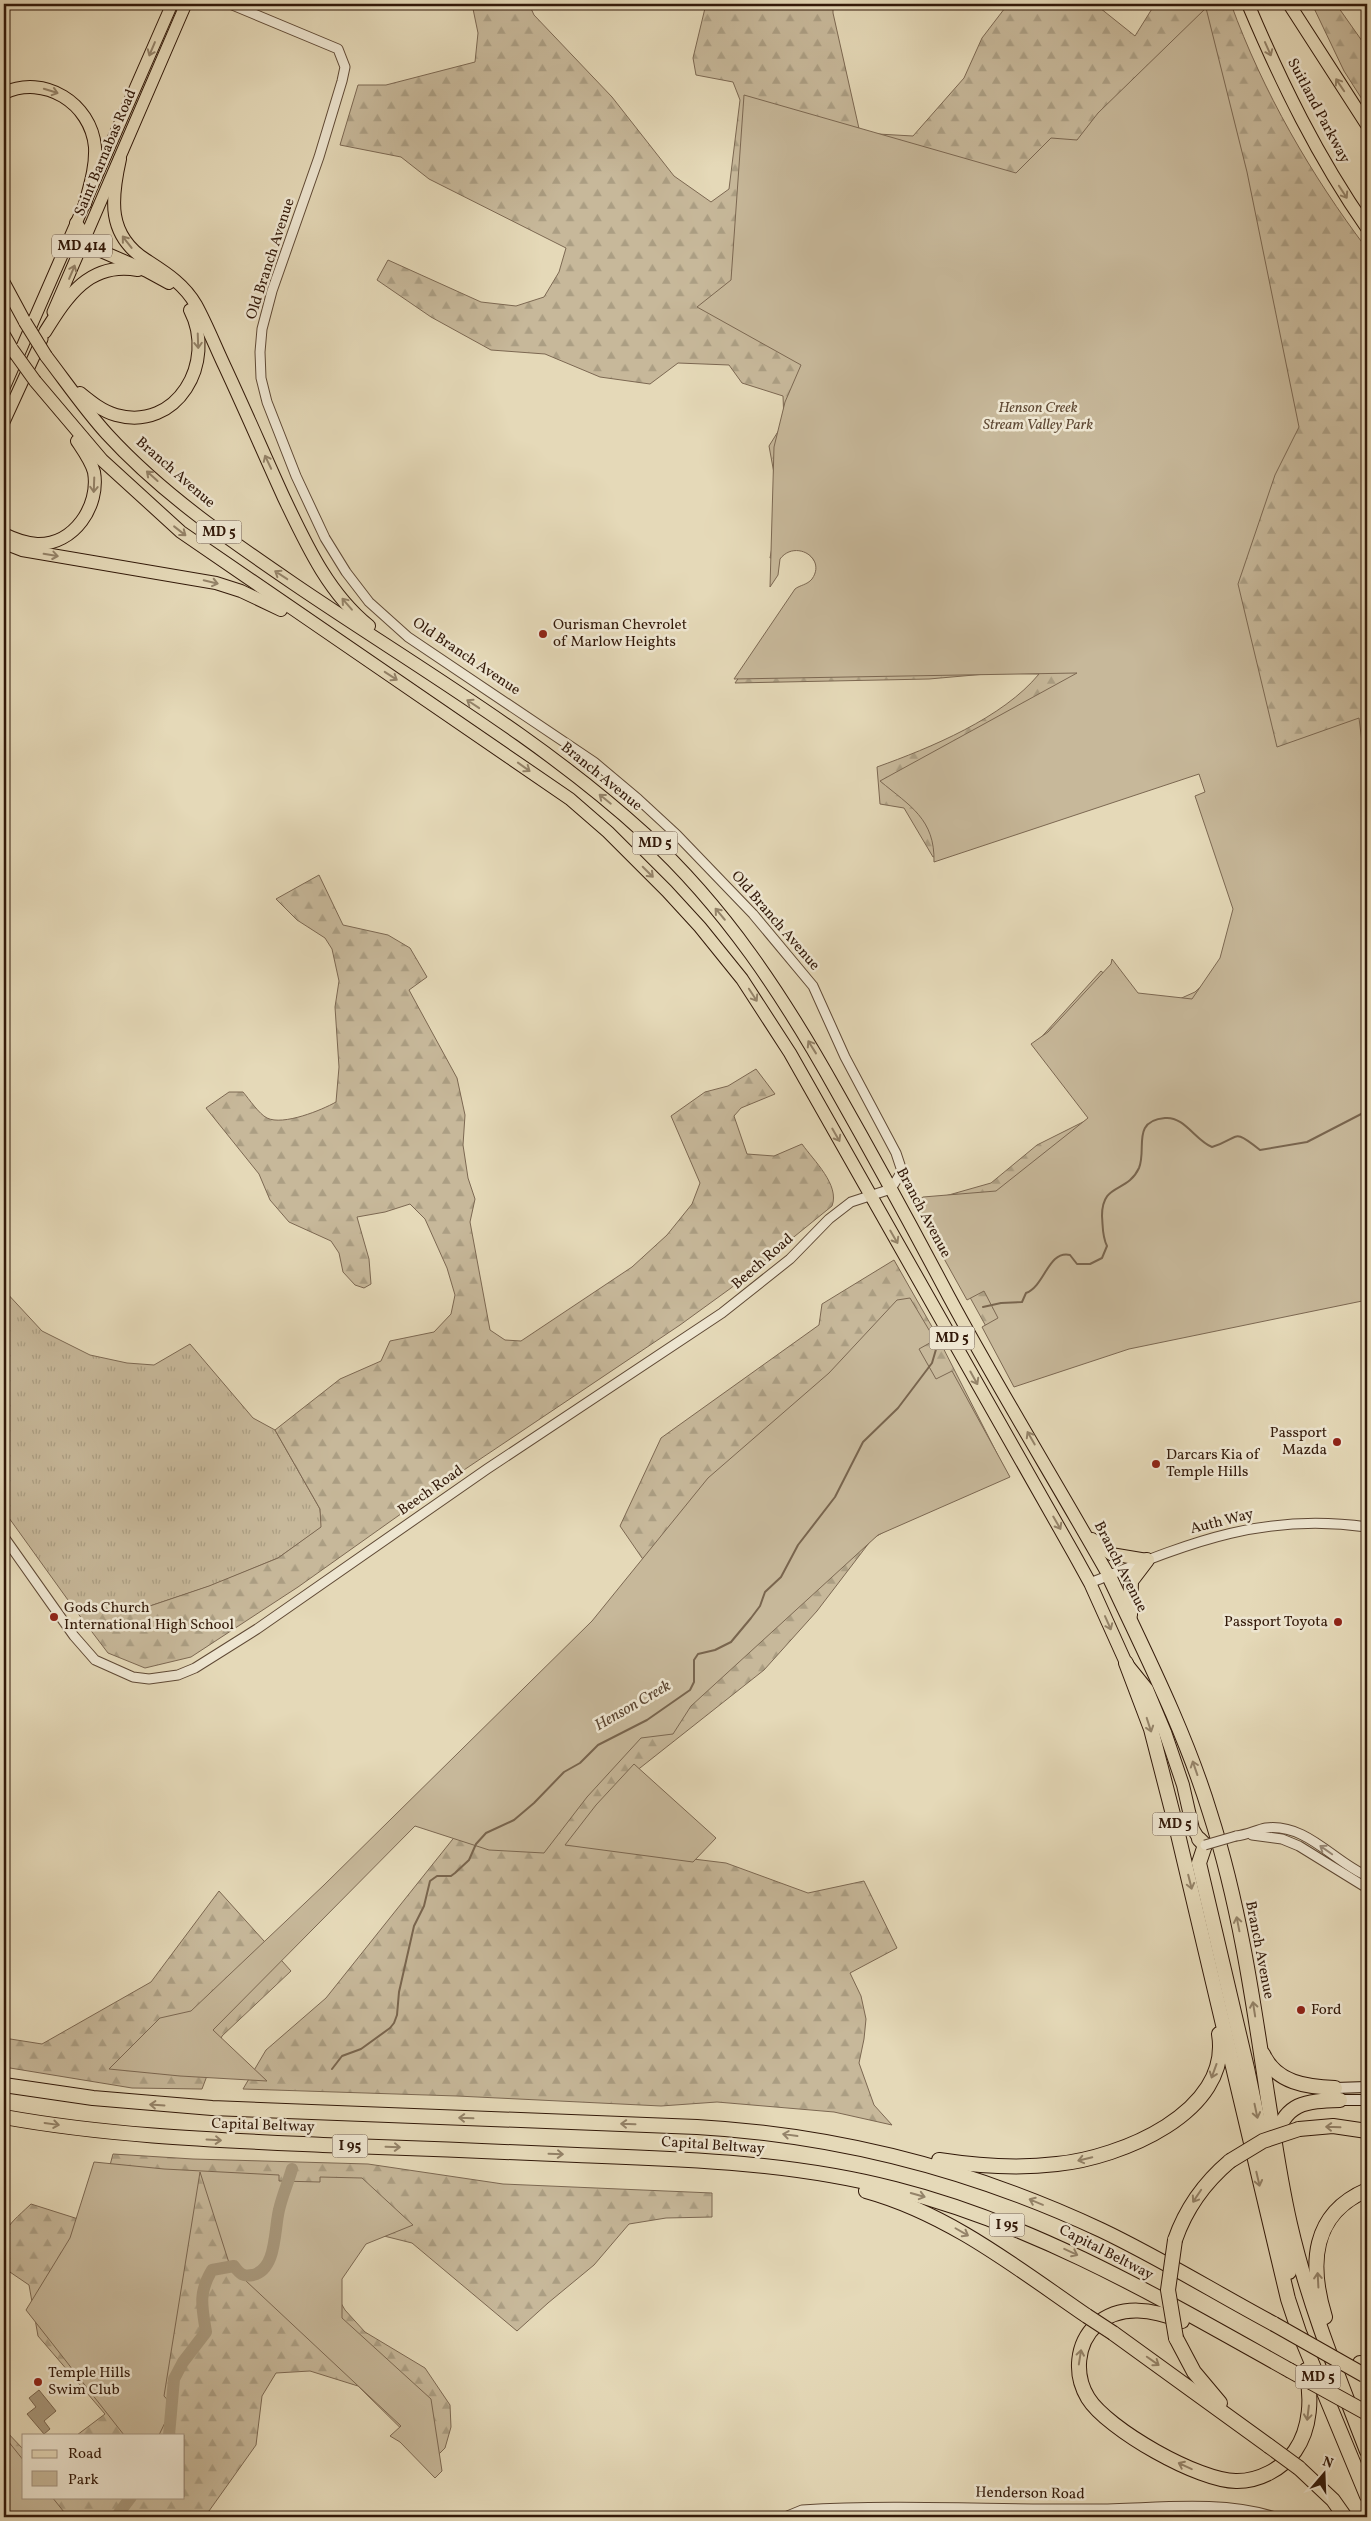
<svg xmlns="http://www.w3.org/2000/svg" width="1371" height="2521" viewBox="0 0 1371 2521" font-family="Vollkorn,serif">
  <defs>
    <pattern id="grass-tufts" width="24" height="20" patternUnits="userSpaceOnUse" patternTransform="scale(1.25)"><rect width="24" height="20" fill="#c7b89a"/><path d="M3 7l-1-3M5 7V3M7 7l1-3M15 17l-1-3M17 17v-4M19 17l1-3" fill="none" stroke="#ab9e83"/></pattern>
    <pattern id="forest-firs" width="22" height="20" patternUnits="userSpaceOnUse" patternTransform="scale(1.25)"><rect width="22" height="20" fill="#c7b89a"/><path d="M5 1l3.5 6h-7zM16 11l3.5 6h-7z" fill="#ab9e83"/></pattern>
  </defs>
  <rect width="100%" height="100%" fill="#e5d9b8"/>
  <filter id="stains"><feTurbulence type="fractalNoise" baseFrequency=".004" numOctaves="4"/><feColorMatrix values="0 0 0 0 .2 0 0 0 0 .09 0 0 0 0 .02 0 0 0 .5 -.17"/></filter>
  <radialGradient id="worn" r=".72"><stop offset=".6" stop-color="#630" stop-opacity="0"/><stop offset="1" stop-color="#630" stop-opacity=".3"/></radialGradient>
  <path fill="url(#grass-tufts)" stroke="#7c6852" d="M4,1290L42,1331L90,1355L127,1363L154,1365L190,1344L253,1418L275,1430L320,1509L322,1527L278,1558L213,1585L138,1610L73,1607L4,1511Z"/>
  <g fill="url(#forest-firs)" stroke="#7c6852">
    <path d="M472,4H529L534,15L612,97L674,176L711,202L729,189L740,100L733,82L696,75L693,58L706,4H833V13L860,133L913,136L964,78L982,38L1008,4H1095L1135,36L1155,4H1231C1263,92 1311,175 1367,249V1265L1004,1359L967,1292L924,1202L991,1183L1037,1145L1093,1117L1037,1042L1101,971L1132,997L1166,1005L1195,992L1222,967L1234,923L1241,862L1206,767L1003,829L933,857L904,808L880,804L877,767C930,748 1003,718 1039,674L997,673L929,679L735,683L769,635L818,579L817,564L804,548H787L776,557L770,558L780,506L769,446L784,422L783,396L742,383L729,365L678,363L650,384L600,377L545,354L491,350L431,317L377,280L388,260L481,302L516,306L544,297L559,272L566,248L429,179L401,157L340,145L358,85H386L475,62L478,33Z"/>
    <path d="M1312,4H1336L1367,48V107L1344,71Z"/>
    <path d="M319,875L343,925L388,935L410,948L427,977L409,990L457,1078L465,1115L463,1145L468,1178L475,1199L470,1222L490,1330L505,1340L521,1341L632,1267L667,1235L692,1204L700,1183L671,1116L705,1092L728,1086L756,1069L775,1094L741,1108L734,1116L747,1154L774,1156L802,1144C814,1161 840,1185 832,1206L731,1288L680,1325L443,1484L298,1587L191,1657L145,1668L108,1653L73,1607L138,1610L209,1586L278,1558L321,1527L320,1509L275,1430L340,1379L381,1361L390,1341L434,1332L451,1314L455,1295L447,1268L425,1219L410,1204L385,1212L357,1217L369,1259L371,1284L364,1288L355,1285L343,1272L339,1253L331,1241L289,1222L270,1200L259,1174L206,1108L229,1092H243C249,1099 259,1114 267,1118C283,1126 322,1110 336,1102L339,1067L335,1007L339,981L332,949L325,938L297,920L276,899Z"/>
    <path d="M894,1260L935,1332L1008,1475L925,1507L872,1539L817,1611L764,1670L621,1783L644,1853L726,1863L808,1893L864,1881L897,1948L850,1973L861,1996L866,2019L864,2039L859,2063L874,2105L892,2125L834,2112L717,2102L661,2106L457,2096L243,2089L266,2050L326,1998L472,1815L651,1571L620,1526L661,1438L819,1325L822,1304Z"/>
    <path d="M219,1891L291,1971L222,2036L202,2089L132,2088L4,2067V2038L42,2044L151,1982Z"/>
    <path d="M113,2154L193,2159L368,2164L503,2184L712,2193V2217L666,2218L629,2224L594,2265L548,2303L517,2331L412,2243L384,2236L358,2243L333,2289L345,2310L365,2332L425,2368L450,2405L451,2427L445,2448L433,2460L358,2386L310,2371L276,2373L262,2396L256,2445L209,2511L200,2517H4V2429L24,2450V2497H184V2435H77L105,2414L38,2336L29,2285L4,2268C4,2227 1,2232 31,2204L94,2224Z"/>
  </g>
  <g fill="#c7b89a" stroke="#7c6852">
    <path d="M1206,8L1247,172L1299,427L1275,475L1238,584L1277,747L1359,718L1367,783V1300L1129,1349L1014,1387L982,1327L998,1318L984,1291L967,1300L917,1210L916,1202L923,1197L996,1191L1088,1118L1031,1044L1048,1032L1111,964L1112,959L1138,993L1192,999L1220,958L1233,909L1195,796L1205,792L1199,774L934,862C935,819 910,806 880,781L1077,673L734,679L795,589C800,585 807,585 812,579C827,558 795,539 780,559L778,575L770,587L774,447L785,402L801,365L697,307L731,280L744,95L1016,173L1051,138L1077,140L1098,113Z"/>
    <path d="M910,1298L935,1340L919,1349L936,1379L952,1371L1010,1477L878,1535L691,1706L673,1734L641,1738L587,1797L544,1853L489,1850L415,1826L213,2030L267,2081L180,2076L109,2069L160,2018L191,2011L324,1885L592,1621L708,1478L829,1373L897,1300Z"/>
    <path d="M634,1764L716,1838L693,1862L565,1845L596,1805Z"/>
    <path d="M94,2162L164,2169L279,2175V2181L320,2182V2177L362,2178L413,2225L366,2244L342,2279V2318L431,2399L442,2471L435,2478L400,2442L390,2436L401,2426L230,2266L200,2172L164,2396L173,2406L159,2435H124L26,2310L70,2238Z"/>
    <path d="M4,2436L24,2461V2497H52L68,2517H4Z"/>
  </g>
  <path fill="#a8987c" stroke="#79654e" d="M39,2390L56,2411L44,2421L50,2429L44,2434L27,2414L36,2407L29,2398Z"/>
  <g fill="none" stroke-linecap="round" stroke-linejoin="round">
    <g stroke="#79654e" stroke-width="2">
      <path d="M983,1307L1001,1303L1022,1302L1026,1293C1045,1286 1048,1250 1070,1255L1077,1264H1090L1102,1258L1107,1246C1102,1236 1103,1227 1102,1216C1102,1182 1127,1194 1139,1168C1147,1149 1131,1121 1165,1118C1184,1116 1196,1141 1212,1147C1241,1138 1231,1127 1260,1150L1307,1142L1367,1111"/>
      <path d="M332,2069L342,2056L361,2049L390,2028L394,2023L397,2015L399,1992L414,1926L424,1906L430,1881L437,1876H451L455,1873L469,1860L476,1844L486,1833L514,1820L534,1803L564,1772L580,1763L598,1745L647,1720L690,1690L694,1682V1660L698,1654L715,1650L731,1642L751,1618L760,1606L765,1592L781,1577L798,1545L835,1497L863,1442L898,1408L932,1363L937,1346"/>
    </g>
    <g stroke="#a8987c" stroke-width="12">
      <path d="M169,2435L174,2379L183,2362L206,2332C202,2307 198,2293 212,2270L234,2266C240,2274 243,2277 253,2275C277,2269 274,2230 279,2210C282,2196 288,2183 292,2169"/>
      <path d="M116,2517L131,2497"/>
    </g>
    <g stroke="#5f4935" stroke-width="11">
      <g id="tertiary">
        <path d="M4,1537L74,1636L95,1660L133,1677L149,1679L178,1675L195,1668L257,1629L487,1469L722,1313L790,1259L829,1219L851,1202L891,1189L902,1171L896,1153L845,1057L813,986L753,914L677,835L638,799L594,762L408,637L369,602L346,572L325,538L296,476L267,402L261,378L260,352L262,329L272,291L319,157L342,81L345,67L338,49L230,4"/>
        <path d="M1090,1583C1187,1544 1260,1512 1367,1527"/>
        <path d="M1252,1835L1282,1839L1299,1846L1367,1888"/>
        <path d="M1236,1836C1247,1835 1256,1830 1266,1828C1306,1823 1334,1862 1367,1876"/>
        <path d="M785,2517L802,2510C899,2504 996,2510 1094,2509C1153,2509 1218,2499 1275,2517"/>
      </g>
    </g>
    <g stroke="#321909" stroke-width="12">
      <g id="secondary">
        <path d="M1335,2088L1367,2087"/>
        <path d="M1340,2100H1367"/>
      </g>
    </g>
    <g stroke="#321909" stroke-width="13">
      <g id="primary">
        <path d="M53,312L186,4"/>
        <path d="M4,388L172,4"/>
        <path d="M4,422L42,339"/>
      </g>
    </g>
    <g stroke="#321909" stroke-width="14">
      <g id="trunk">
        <path d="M1248,4C1281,82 1318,158 1367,228"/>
        <path d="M1289,4L1367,125"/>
        <path d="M4,93C44,74 91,103 95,147C96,167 90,185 85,204"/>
        <path d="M120,159C111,199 107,235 146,260C166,273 184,284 196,305C207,325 215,346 225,367C245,410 264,454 284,498C306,544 328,593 369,626"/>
        <path d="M76,223L94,248L147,271L169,283"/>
        <path d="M4,283L25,322"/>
        <path d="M45,332C67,297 89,261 138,270"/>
        <path d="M4,335L12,349"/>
        <path d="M46,356C66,382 85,410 107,434C161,493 228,539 294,584C413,665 539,737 645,834C725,907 784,997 837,1092C875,1159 912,1227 948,1295C999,1390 1056,1482 1109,1576"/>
        <path d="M35,381L102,460L181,532L570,799L608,832L667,891L700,927L742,979L790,1053L1074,1554L1090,1583L1126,1663L1147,1689L1165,1732L1183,1785L1193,1829L1199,1839"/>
        <path d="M80,393C91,402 102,411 116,415C177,432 217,362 190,310"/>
        <path d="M4,534C14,539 25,543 37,544C74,545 100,506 94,472C91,461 83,450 77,441"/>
        <path d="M4,543L22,550L216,583L241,591L281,610"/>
        <path d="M1092,1539L1111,1554L1147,1560"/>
      </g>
    </g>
    <g stroke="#321909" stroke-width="16">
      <g id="motorway">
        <path d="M1109,1576C1145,1653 1185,1731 1210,1813C1239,1903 1253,1999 1267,2093C1274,2137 1280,2181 1290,2224C1308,2303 1338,2376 1367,2451"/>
        <path d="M1130,1615L1131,1581L1147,1560"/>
        <path d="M1126,1663L1151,1729L1176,1826L1288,2299L1299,2332L1367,2496"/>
        <path d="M1199,1839L1205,1845L1199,1863L1247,2068L1289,2272"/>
        <path d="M1263,2054C1276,2083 1307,2087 1335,2088"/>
        <path d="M4,2085L93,2098L212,2108L697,2127C838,2135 973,2170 1101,2230C1160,2258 1216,2293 1274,2324"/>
        <path d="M4,2117C109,2136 216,2140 323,2145C408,2148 492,2151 577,2155C684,2159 791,2162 895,2189C1037,2225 1162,2299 1289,2370"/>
        <path d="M1299,2129L1333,2126L1367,2131"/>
        <path d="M1275,2141C1284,2102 1306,2101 1340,2100"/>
        <path d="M939,2160C978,2166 1017,2169 1057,2164C1119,2158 1232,2113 1219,2034"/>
        <path d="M866,2191C949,2214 1017,2268 1087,2316"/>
        <path d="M1175,2240C1186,2208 1204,2183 1230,2161"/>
        <path d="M1325,2317C1309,2265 1311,2214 1367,2190"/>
        <path d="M1182,2321C1154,2310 1121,2303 1096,2325C1076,2344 1074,2375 1088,2398C1107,2429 1200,2482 1237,2481C1259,2481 1282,2469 1295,2451C1311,2428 1312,2397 1306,2370"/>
        <path d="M1113,2333L1269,2446"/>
        <path d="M1176,2338L1194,2372L1220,2403"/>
        <path d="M1360,2363L1367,2366"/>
        <path d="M1299,2468L1333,2500L1345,2517"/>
      </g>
    </g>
    <use href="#tertiary" stroke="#eee6d1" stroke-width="9"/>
    <use href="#secondary" stroke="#eee6d1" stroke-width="10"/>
    <use href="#primary" stroke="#e5d9b8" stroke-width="11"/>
    <use href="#trunk" stroke="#e5d9b8" stroke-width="12"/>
    <use href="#motorway" stroke="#e5d9b8" stroke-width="14"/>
    <g stroke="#321909" stroke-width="4">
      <path id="rail" d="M1363,30L1367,36"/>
    </g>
    <use href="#rail" stroke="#eee6d1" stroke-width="2" stroke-dasharray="5.5" stroke-linecap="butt"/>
    <g stroke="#5f4935" stroke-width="11" stroke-linecap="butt">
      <path id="tertiary-bridge" d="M1205,1845L1236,1836"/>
    </g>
    <g stroke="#321909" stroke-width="14" stroke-linecap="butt">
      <g id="trunk-bridge">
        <path d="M25,322L46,356"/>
        <path d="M12,349L35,381"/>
      </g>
    </g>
    <g stroke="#321909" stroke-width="16" stroke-linecap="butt">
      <g id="motorway-bridge">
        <path d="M1230,2161L1263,2141L1299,2129"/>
        <path d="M1175,2240L1168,2290L1176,2338"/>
        <path d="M1087,2316L1113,2333"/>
        <path d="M1274,2324L1364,2375"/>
        <path d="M1289,2370L1367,2413"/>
        <path d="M1269,2446L1299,2468"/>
      </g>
    </g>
    <use href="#tertiary-bridge" stroke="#eee6d1" stroke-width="9"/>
    <use href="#trunk-bridge" stroke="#e5d9b8" stroke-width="12"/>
    <use href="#motorway-bridge" stroke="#e5d9b8" stroke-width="14"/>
  </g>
  <defs><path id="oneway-shaft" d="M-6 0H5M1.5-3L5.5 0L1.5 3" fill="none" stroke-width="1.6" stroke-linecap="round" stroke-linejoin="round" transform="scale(1.25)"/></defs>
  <g stroke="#948369">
    <use href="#oneway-shaft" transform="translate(152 49) rotate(113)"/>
    <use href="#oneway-shaft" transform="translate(1268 49) rotate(66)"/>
    <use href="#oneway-shaft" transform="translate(1340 85) rotate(-124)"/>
    <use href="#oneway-shaft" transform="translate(51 91) rotate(17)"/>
    <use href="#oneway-shaft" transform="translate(1343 192) rotate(57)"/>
    <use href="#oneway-shaft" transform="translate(127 242) rotate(-128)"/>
    <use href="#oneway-shaft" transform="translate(72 272) rotate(-67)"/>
    <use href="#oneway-shaft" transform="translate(198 341) rotate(88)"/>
    <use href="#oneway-shaft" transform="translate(268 462) rotate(-115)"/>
    <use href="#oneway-shaft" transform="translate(152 476) rotate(-138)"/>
    <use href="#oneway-shaft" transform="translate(94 485) rotate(92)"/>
    <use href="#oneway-shaft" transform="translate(180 531) rotate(38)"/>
    <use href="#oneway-shaft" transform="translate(51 555) rotate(9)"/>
    <use href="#oneway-shaft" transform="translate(281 575) rotate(-147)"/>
    <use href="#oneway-shaft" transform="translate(211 582) rotate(13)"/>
    <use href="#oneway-shaft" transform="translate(347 604) rotate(-131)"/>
    <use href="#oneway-shaft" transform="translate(391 676) rotate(33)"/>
    <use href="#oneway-shaft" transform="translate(473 704) rotate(-146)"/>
    <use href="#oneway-shaft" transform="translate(524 767) rotate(36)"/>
    <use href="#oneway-shaft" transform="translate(605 799) rotate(-141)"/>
    <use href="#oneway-shaft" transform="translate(648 872) rotate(45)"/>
    <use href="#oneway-shaft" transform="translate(720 914) rotate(-130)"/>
    <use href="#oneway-shaft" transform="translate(753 995) rotate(57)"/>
    <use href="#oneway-shaft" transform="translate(812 1047) rotate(-122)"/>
    <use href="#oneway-shaft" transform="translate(836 1135) rotate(60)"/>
    <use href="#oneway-shaft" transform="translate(894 1237) rotate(60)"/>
    <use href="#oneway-shaft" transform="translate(974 1378) rotate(61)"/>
    <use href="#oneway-shaft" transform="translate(1031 1438) rotate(-120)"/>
    <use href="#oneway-shaft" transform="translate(1057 1523) rotate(60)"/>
    <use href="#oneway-shaft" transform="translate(1108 1623) rotate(66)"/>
    <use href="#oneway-shaft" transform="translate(1149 1725) rotate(72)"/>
    <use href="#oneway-shaft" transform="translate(1195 1768) rotate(-109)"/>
    <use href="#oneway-shaft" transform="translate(1190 1882) rotate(76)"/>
    <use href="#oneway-shaft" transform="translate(1238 1924) rotate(-101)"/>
    <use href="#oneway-shaft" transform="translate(1254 2009) rotate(-99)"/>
    <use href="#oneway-shaft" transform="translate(1214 2071) rotate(110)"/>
    <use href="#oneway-shaft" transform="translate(157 2105) rotate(-176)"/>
    <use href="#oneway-shaft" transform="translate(1256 2111) rotate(78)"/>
    <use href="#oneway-shaft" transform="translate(466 2118) rotate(-178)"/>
    <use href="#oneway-shaft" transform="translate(52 2124) rotate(8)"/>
    <use href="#oneway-shaft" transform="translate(628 2124) rotate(-178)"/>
    <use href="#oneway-shaft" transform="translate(1333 2127) rotate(-178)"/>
    <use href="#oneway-shaft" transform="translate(790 2135) rotate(-172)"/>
    <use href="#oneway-shaft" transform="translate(214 2140) rotate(3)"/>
    <use href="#oneway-shaft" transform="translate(393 2147) rotate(2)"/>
    <use href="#oneway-shaft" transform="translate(556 2154) rotate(2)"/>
    <use href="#oneway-shaft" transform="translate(1085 2159) rotate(166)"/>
    <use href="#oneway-shaft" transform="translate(1258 2179) rotate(77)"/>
    <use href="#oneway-shaft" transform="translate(918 2195) rotate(16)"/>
    <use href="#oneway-shaft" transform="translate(1197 2196) rotate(124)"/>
    <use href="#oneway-shaft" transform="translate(1036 2202) rotate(-157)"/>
    <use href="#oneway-shaft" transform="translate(962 2232) rotate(30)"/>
    <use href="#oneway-shaft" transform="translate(1071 2252) rotate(25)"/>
    <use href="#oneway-shaft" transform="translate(1318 2280) rotate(-93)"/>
    <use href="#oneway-shaft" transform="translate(1080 2357) rotate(-81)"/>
    <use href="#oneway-shaft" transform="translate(1153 2361) rotate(35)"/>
    <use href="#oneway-shaft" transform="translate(1308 2413) rotate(97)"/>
    <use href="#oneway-shaft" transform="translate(1185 2466) rotate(-155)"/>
  </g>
  <use stroke="#998a77" href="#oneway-shaft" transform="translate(1326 1850) rotate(-145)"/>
  <g fill="#8f2418" stroke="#eee6d1" stroke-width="2">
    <circle cx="543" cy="634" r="5"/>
    <circle cx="1337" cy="1442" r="5"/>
    <circle cx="1156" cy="1464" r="5"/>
    <circle cx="54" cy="1617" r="5"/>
    <circle cx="1338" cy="1622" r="5"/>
    <circle cx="1301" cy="2010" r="5"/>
    <circle cx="38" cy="2382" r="5"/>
  </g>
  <g text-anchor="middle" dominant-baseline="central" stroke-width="5" stroke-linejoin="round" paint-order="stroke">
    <g fill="#eee6d1" stroke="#6a5645" stroke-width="1">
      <rect x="52" y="234.5" width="60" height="23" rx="4"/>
      <rect x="196.5" y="520.5" width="45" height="23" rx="4"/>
      <rect x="632.5" y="831.5" width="45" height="23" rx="4"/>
      <rect x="929.5" y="1326.5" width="45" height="23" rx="4"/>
      <rect x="1152.5" y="1812.5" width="45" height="23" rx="4"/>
      <rect x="332.5" y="2134.5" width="35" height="23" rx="4"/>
      <rect x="989.5" y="2213.5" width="35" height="23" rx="4"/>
      <rect x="1295.5" y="2365.5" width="45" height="23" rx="4"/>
    </g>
    <g font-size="14" font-weight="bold" fill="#321909">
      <text x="82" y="246">MD 414</text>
      <text x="219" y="532">MD 5</text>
      <text x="655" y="843">MD 5</text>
      <text x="952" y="1338">MD 5</text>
      <text x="1175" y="1824">MD 5</text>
      <text x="350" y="2146">I 95</text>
      <text x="1007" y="2225">I 95</text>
      <text x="1318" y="2377">MD 5</text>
    </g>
    <g font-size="15" fill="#321909" stroke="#eee6d1">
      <text transform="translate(1318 111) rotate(62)">Suitland Parkway</text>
      <text transform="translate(106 153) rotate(-67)">Saint Barnabas Road</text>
      <text transform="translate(271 259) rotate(-72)">Old Branch Avenue</text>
      <text transform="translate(175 473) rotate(41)">Branch Avenue</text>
      <text transform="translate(466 657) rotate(34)">Old Branch Avenue</text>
      <text transform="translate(601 777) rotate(39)">Branch Avenue</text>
      <text transform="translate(775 921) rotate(49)">Old Branch Avenue</text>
      <text transform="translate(923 1213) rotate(62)">Branch Avenue</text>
      <text transform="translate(763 1262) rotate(-41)">Beech Road</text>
      <text transform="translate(431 1491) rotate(-35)">Beech Road</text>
      <text transform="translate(1222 1522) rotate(-14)">Auth Way</text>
      <text transform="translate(1120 1567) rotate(63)">Branch Avenue</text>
      <text transform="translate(1259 1950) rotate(79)">Branch Avenue</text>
      <text transform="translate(263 2126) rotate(2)">Capital Beltway</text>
      <text transform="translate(713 2146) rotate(4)">Capital Beltway</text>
      <text transform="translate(1106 2253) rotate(27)">Capital Beltway</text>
      <text transform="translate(1030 2494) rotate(1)">Henderson Road</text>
    </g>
    <g font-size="15" font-style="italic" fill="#5f4934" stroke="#eee6d1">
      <text x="1038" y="408">Henson Creek<tspan x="1038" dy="17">Stream Valley Park</tspan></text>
    </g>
    <g font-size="15" fill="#321909" stroke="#eee6d1" text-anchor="start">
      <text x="553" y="625">Ourisman Chevrolet<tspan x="553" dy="17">of Marlow Heights</tspan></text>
      <text x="1327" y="1433" text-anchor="end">Passport<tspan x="1327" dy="17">Mazda</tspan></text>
      <text x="1166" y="1455">Darcars Kia of<tspan x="1166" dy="17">Temple Hills</tspan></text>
      <text x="64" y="1608">Gods Church<tspan x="64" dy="17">International High School</tspan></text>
      <text x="1328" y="1622" text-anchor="end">Passport Toyota</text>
      <text x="1311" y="2010">Ford</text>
      <text x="48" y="2373">Temple Hills<tspan x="48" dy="17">Swim Club</tspan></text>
    </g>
    <g font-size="16" font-style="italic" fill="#5b4531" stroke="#eee6d1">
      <text transform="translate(633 1706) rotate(-30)">Henson Creek</text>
    </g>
  </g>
  <rect width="1371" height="2521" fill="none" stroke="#e5d9b8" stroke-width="20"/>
  <rect x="5" y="5" width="1361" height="2511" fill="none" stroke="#321909" stroke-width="2.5"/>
  <rect x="10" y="10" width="1351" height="2501" fill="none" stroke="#321909"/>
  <rect x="22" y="2434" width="162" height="65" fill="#eee6d1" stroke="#a39481"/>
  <rect x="32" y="2450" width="25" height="8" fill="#e5d9b8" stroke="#a39481"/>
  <text x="68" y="2458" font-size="15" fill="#321909">Road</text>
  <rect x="32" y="2471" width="25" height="15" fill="#c7b89a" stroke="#a39481"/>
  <text x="68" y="2484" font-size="15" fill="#321909">Park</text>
  <g transform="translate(1324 2474) rotate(19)" stroke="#eee6d1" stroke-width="4" paint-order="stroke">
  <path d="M0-4L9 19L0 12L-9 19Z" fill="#321909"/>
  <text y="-8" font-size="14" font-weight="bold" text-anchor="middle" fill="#321909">N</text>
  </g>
  <rect width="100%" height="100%" filter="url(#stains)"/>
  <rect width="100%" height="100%" fill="url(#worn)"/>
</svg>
